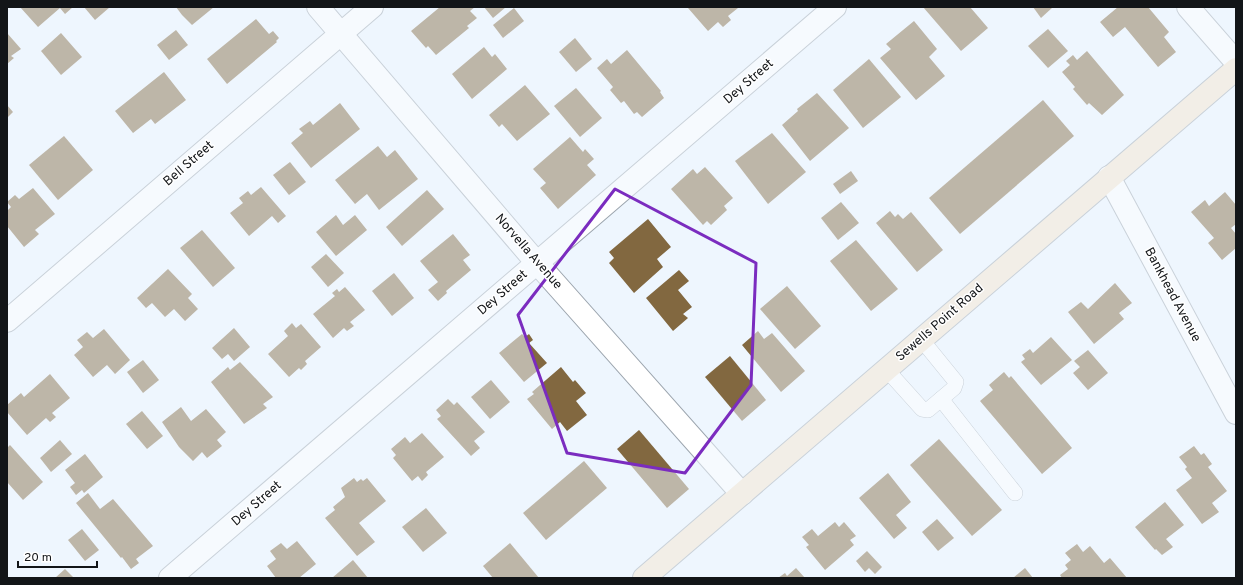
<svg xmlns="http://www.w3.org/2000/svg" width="1243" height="585" viewBox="0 0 1243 585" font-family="Overpass,sans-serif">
  <rect width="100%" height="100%" fill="#eef6fe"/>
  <g fill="#826840">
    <path d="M20,7H73L65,14L60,8L38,27Z"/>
    <path d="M84,7H110L95,20Z"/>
    <path d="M176,7H214L192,25L182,15Z"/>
    <path d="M440,7H475L470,11L477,18L467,26L469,28L436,55L428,46L426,48L411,31Z"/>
    <path d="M484,7H506L493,18Z"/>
    <path d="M689,7H736L738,8L728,16L731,20L723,27L718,22L708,31L688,8Z"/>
    <path d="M923,7H970L988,28L961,51Z"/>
    <path d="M1033,7H1053L1041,18Z"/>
    <path d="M1118,7H1148L1169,32L1164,37L1176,52L1158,67L1125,27L1113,37L1100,22Z"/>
    <path d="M514,8L524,21L503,38L493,25Z"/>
    <path d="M256,19L269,34L273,31L279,38L276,41L277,42L227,84L207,59Z"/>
    <path d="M914,21L937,49L929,57L945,76L916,100L880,58L891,49L886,44Z"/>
    <path d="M1048,29L1068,51L1048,68L1028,46Z"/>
    <path d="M176,30L188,45L169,60L157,45Z"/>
    <path d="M7,33L21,49L11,56L14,58L7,64Z"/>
    <path d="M61,33L82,57L61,75L41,51Z"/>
    <path d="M575,38L592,59L576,72L559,52Z"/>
    <path d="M484,47L492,57L495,54L507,69L472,99L452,74Z"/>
    <path d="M627,50L661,91L660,92L664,98L642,117L637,112L634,114L624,101L621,103L610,90L613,87L597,68L607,59L611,64Z"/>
    <path d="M1087,51L1124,95L1102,115L1089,103L1087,105L1073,89L1075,87L1062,72L1070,65L1066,61L1073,55L1077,60Z"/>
    <path d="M869,59L901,97L863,128L833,90Z"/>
    <path d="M164,72L186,100L155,124L151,119L133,133L115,111Z"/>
    <path d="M525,85L550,114L517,141L502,124L499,127L489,115Z"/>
    <path d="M576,88L602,118L580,137L554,106Z"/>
    <path d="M817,93L849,128L810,161L782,125L798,111L797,109Z"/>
    <path d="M1043,100L1074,136L960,234L929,198Z"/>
    <path d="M340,103L360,129L311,168L291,143L303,133L299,129L310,121L313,125Z"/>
    <path d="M7,105L13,112L7,118Z"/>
    <path d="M772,133L806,172L768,204L735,161Z"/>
    <path d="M64,136L93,170L58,200L29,165Z"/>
    <path d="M570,137L583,152L585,149L594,159L587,165L596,175L558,209L540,188L546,183L533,169Z"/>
    <path d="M378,146L387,157L395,150L418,179L379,210L367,194L355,204L335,180Z"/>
    <path d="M290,162L306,182L289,195L273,175Z"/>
    <path d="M705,167L733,198L724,206L727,210L711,225L707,221L703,225L671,189L693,169L697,174Z"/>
    <path d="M851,171L858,181L840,194L833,184Z"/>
    <path d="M261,187L286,216L278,223L272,216L249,236L230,213L243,203L239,198L248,191L251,195Z"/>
    <path d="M33,188L55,214L35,230L39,234L24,247L7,226V211L11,207L7,202L15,195L19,199Z"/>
    <path d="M427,190L444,209L402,246L386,227Z"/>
    <path d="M1225,192L1236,205V224L1231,228L1236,234V248L1222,260L1208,243L1214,238L1191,212L1205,200L1209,206Z"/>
    <path d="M841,202L859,223L838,240L821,218Z"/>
    <path d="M890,211L895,217L898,214L903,219L911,212L943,250L917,272L876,223Z"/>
    <path d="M336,215L343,225L355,215L367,230L336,256L316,232Z"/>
    <path d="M648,219L671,247L657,259L663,267L634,293L609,263L614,258L609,252Z"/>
    <path d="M202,230L235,268L213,287L180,248Z"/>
    <path d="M453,234L470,255L463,260L471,270L446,291L447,293L438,301L428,290L438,282L420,261Z"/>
    <path d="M856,240L898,289L871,311L830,261Z"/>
    <path d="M326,254L344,273L328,287L311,267Z"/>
    <path d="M168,269L192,294L188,298L198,309L185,321L174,309L165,317L152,303L146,308L137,298Z"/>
    <path d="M679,270L689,281L678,290L692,307L683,314L688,318L673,331L646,298Z"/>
    <path d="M394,273L414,298L392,316L372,291Z"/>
    <path d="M1115,283L1132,303L1119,313L1124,319L1094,344L1068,312L1081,302L1088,309Z"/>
    <path d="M787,286L821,326L795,349L760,309Z"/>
    <path d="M345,287L365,310L350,322L354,326L347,331L344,328L333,338L313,314L335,296L332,293L337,289L339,292Z"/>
    <path d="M292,323L296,328L301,324L321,347L305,361L307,364L301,370L299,368L289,377L268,354L288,336L284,331Z"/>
    <path d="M234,328L250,347L234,361L228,354L222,359L212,348Z"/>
    <path d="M104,329L130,360L115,374L107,365L93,377L74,355L83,347L77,340L87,332L93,338Z"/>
    <path d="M758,331L764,339L772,333L805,371L781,392L742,345Z"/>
    <path d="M522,334L525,337L529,334L533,340L529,343L547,363L524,382L499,353Z"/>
    <path d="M1051,337L1072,360L1041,385L1021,362L1025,359L1022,355L1030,349L1033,353Z"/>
    <path d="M1088,350L1108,373L1088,390L1073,373L1080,367L1074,361Z"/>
    <path d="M730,356L766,400L742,421L705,377Z"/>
    <path d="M143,360L159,380L143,393L127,372Z"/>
    <path d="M240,362L273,397L263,404L267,408L244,424L211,382L228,367L230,370Z"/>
    <path d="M561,367L573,382L575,380L586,393L576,401L587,415L567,431L560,422L552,429L527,399L534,394L532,392Z"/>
    <path d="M1004,372L1009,378L1011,376L1072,448L1042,474L980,401L993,390L989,385Z"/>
    <path d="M50,374L70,398L52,413L56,417L50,422L46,418L27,435L7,412V405L21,393L24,397Z"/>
    <path d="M491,380L510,402L490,419L471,397Z"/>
    <path d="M448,399L454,405L457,402L485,432L474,441L480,448L471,456L437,419L441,416L436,410Z"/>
    <path d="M181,407L191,421L206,409L226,432L217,440L222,446L207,458L202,452L193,461L179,447L162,422Z"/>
    <path d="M142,411L163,436L147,449L126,424Z"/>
    <path d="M639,430L689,489L667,508L617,449Z"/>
    <path d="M422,433L444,457L426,472L428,475L422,481L418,476L412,481L393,458L396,455L391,449L405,437L410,443Z"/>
    <path d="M939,439L1002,510L972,536L910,465Z"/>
    <path d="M60,440L72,454L51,472L40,458Z"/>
    <path d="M10,445L43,482L23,500L7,482V448Z"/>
    <path d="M1194,446L1201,455L1204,453L1212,464L1208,467L1227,491L1212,503L1219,512L1202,524L1176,490L1192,478L1185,469L1187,467L1179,457Z"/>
    <path d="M85,454L103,477L84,493L82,490L76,495L70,487L75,483L65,470Z"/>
    <path d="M584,461L607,488L546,540L523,513Z"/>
    <path d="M888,473L911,502L896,515L907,528L894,539L859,498Z"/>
    <path d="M354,478L357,482L361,479L363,481L367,478L386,501L359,523L375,542L357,556L325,518L335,510L333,507L345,497L341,488Z"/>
    <path d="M88,493L100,509L113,499L153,546L136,559L139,563L131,569L122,557L121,558L76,503Z"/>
    <path d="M1165,502L1184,525L1166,539L1173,547L1162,555L1156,549L1155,550L1135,527Z"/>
    <path d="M426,508L447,533L423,552L402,527Z"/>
    <path d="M937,519L954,538L938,551L922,532Z"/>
    <path d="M835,522L839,527L844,522L856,536L850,540L854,545L825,570L806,547L809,545L802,537L812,529L818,536Z"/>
    <path d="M82,529L99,550L85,561L68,540Z"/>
    <path d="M297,541L316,564L299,578H276L267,566L276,559L270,551L281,543L287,549Z"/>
    <path d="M510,543L539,578H493L483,566Z"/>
    <path d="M1077,544L1083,552L1090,546L1104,563L1110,558L1127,578H1062L1060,575L1068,569L1065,565L1071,560L1065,553Z"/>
    <path d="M867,551L882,567L875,574L869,568L865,572L856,561Z"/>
    <path d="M353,560L368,578H332Z"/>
    <path d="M796,568L805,578H778L785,573L787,576Z"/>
    <path d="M1025,568L1033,578H1013Z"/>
    <path d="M65,569L74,578H55Z"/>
  </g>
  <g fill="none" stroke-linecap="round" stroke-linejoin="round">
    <g stroke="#9ca5ae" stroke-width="16">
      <g id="lane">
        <path d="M886,369L922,409L928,410L954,388L956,382L921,339"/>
        <path d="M941,399L1015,493"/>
      </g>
    </g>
    <g stroke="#9ca5ae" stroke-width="24">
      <g id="street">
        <path d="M318,7L537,263L742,494"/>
        <path d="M1188,7L1236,62"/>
        <path d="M1109,177L1236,413"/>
        <path d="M7,321L372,7"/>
        <path d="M170,578L835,7"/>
      </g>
    </g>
    <g stroke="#9ca5ae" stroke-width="24">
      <path id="secondary" d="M644,578L1236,69"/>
    </g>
    <use href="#lane" stroke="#fff" stroke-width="15"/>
    <use href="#street" stroke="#fff" stroke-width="22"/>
    <use href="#secondary" stroke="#f6e5cd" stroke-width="22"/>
  </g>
  <path d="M0 0H1243V585H0ZM615,189L756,263L751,385L685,473L567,453L518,315Z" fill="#eef6fe" fill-opacity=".55" fill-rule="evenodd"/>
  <path fill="none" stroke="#7b2cbf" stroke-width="3" stroke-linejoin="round" d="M615,189L756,263L751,385L685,473L567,453L518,315Z"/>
  <g text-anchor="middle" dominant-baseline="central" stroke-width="3" stroke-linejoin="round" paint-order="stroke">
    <g font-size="13" fill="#121518" stroke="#fff">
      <text transform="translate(749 82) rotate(-41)">Dey Street</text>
      <text transform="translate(189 164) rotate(-41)">Bell Street</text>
      <text transform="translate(528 252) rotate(49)">Norvella Avenue</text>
      <text transform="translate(503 293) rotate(-41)">Dey Street</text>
      <text transform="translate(1172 295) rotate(62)">Bankhead Avenue</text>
      <text transform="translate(940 323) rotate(-41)">Sewells Point Road</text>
      <text transform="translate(257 504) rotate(-41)">Dey Street</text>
    </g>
  </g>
  <rect width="1243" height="585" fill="none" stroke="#121518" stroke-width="16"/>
  <path d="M18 561v6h79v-6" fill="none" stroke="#121518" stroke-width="2"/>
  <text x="24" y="561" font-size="12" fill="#121518" stroke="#ffffff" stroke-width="3" paint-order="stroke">20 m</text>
</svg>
